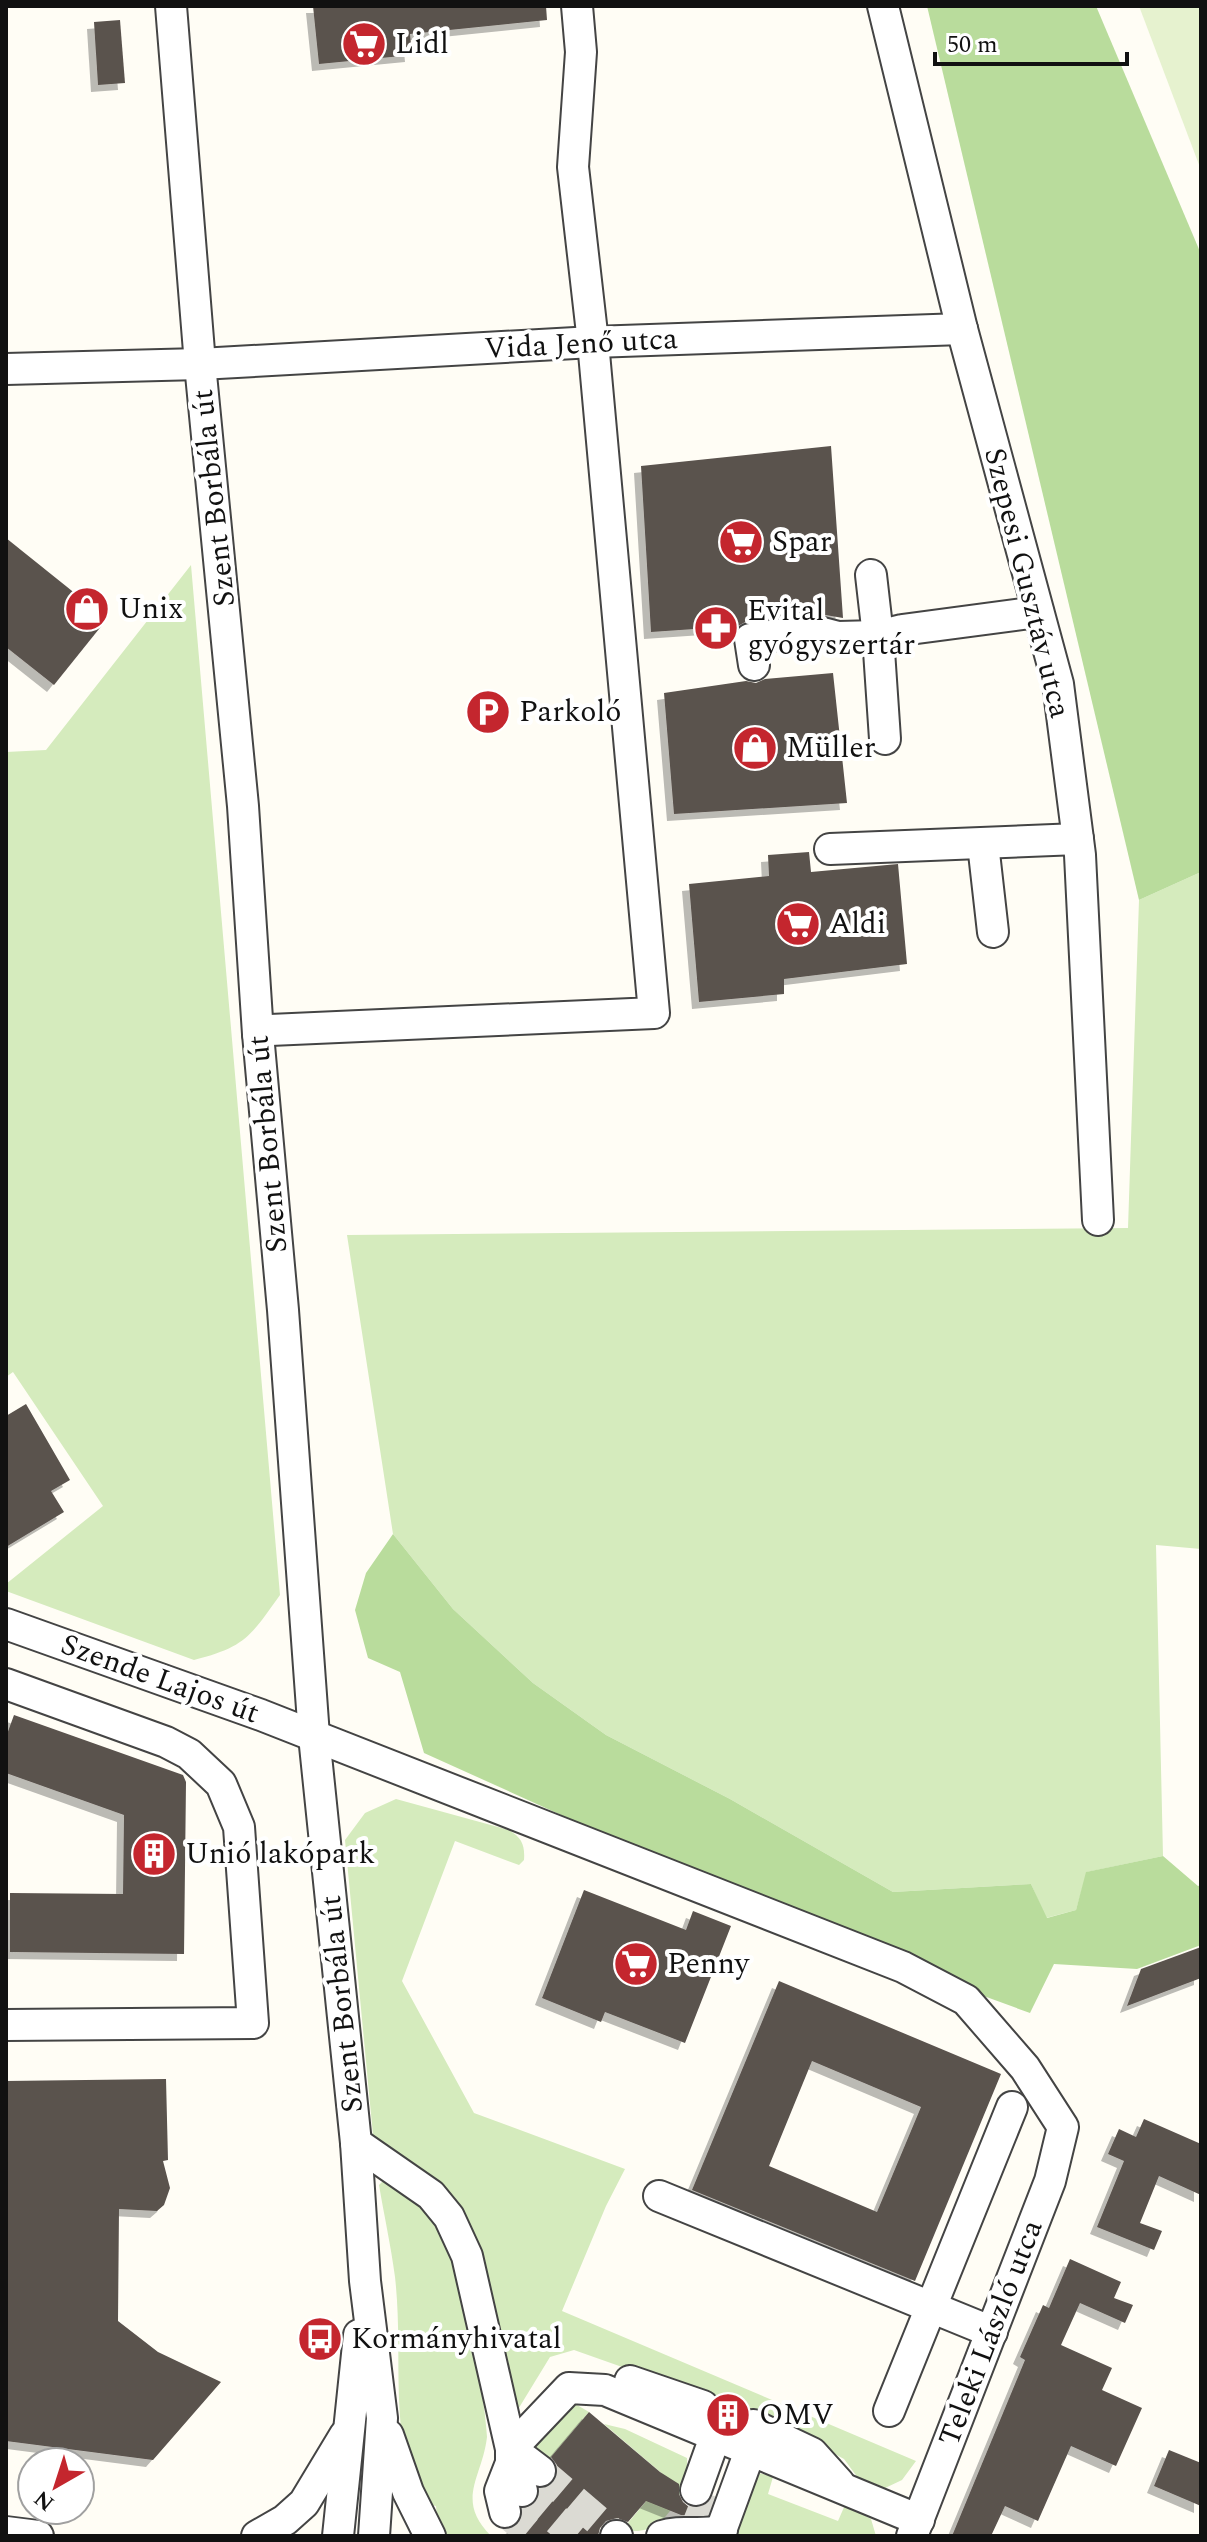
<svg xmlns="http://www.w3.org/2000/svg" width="1207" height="2542" viewBox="0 0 1207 2542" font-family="Spectral,serif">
  <defs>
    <filter id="shadow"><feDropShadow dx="-7" dy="7" stdDeviation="0" flood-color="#0004"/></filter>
  </defs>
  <rect width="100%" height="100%" fill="#fffdf5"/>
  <g fill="#d5ebbd">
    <path d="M191,565L280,1595C250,1637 245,1647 194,1660L6,1591V1584L103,1506L13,1372L6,1377V752L46,750Z"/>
    <path d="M1201,872V1549L1156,1545L1163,1856L1087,1872L1076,1910L1046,1918L1031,1884L893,1892L730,1799L606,1735L533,1683L453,1609L393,1534L347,1235L1128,1228L1139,900Z"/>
    <path d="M396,1799L509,1830C522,1838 525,1845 524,1860L519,1865L455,1841L402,1981L474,2113L625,2169L606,2206L562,2311L916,2461L902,2480L883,2489L861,2482L844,2459L822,2447L758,2413L709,2393L707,2397L574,2350L550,2357L517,2411L490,2296L373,2135L345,1840L365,1813Z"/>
    <path d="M383,2181C451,2206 462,2283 473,2345C479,2375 485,2406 487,2437C482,2479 455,2499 491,2536H446L437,2518L436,2506L419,2503C388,2424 404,2357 395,2277C391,2246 384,2215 379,2185Z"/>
    <path d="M572,2402L589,2412L547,2462L534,2452L532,2445Z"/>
    <path d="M604,2424L625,2429L687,2458C689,2491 662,2542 623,2529L666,2477Z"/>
    <path d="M759,2473L773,2477L768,2494L838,2521L845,2505L871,2519L876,2536H728L751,2476Z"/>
  </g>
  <g fill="#b9dc9c">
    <path d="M927,6H1096L1201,254V872L1139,900Z"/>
    <path d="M393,1534L453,1609L533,1683L606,1735L730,1799L893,1892L1031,1884L1047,1918L1076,1910L1086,1872L1163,1856L1198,1886L1201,1885V1945L1137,1969L1054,1964L1030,2013L874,1956L424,1753L400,1672L368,1658L355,1610L366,1573Z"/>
  </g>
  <path fill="#e6f2cf" d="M1139,6H1201V170Z"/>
  <g fill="#5a524d" fill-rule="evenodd" filter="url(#shadow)">
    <path d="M313,6H546L547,20L410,34L412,55L319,64Z"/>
    <path d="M120,20L125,83L98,85L94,22Z"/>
    <path d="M831,446L843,618L808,612L747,621L738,626L651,632L641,466Z"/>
    <path d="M6,538L107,619L54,685L6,647Z"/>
    <path d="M833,673L847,803L674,814L664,693L746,681L756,683L765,679Z"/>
    <path d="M809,852L811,872L898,864L907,964L784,979V994L699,1002L689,884L769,876L768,855Z"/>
    <path d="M26,1404L70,1480L51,1491L64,1512L6,1547V1416Z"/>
    <path d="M14,1715L183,1775L186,1782L184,1954L10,1952V1893L123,1894L124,1815L6,1773V1737Z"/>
    <path d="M584,1890L686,1930L693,1911L731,1926L685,2043L605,2012L601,2022L542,1998Z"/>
    <path d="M1201,1947V1978L1127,2006L1141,1969Z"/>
    <path d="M779,1981L1001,2074L915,2281L692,2190ZM812,2061L921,2107L877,2212L769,2166Z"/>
    <path d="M166,2079L168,2160L163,2161L170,2188L164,2205L157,2211L119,2209L118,2321L158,2352L221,2382L153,2460L6,2441V2081Z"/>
    <path d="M1144,2119L1201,2144V2195L1159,2176L1140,2223L1162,2231L1154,2250L1097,2227L1124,2161L1108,2154L1119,2129L1136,2137Z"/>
    <path d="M1070,2259L1121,2282L1114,2298L1133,2305L1125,2323L1080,2303L1061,2345L1112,2368L1102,2390L1142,2408L1116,2466L1071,2446L1038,2521L1005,2506L991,2536H952L1025,2360L1020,2357L1043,2305L1049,2308Z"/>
    <path d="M718,2397L747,2409L737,2417L735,2424L717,2417L721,2403Z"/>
    <path d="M589,2412L660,2472L679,2484V2494L683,2502L689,2507H700L714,2497L708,2515H681L646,2501L628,2522L617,2518L606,2521L600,2528L598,2536H515L507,2530L518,2524L522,2516L523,2509L536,2502L539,2489L548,2487L555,2481L558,2472L557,2465L551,2457Z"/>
    <path d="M1169,2450L1201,2463V2506L1154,2486Z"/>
  </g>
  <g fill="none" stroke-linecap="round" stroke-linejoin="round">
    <g stroke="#dbdad3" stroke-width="30" stroke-dasharray="30 15" stroke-linecap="butt">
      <path d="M703,2406L753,2425"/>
      <path d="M540,2471L616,2536"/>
      <path d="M522,2491L576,2536"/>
      <path d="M505,2512L534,2536"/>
      <path d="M698,2522L709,2494"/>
    </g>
    <g stroke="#444" stroke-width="34">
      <g id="minor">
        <path d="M171,6L200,364L243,806L258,1034L283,1310L314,1736L356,2143L365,2281L382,2418L374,2536"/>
        <path d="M883,6L962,329L1058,684L1080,855L1098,1220"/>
        <path d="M6,369L200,364L593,342L962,329"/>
        <path d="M871,575L878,636L885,739"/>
        <path d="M754,665L750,639L811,630L838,637L878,636L902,630L1038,612"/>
        <path d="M983,844L993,932"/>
        <path d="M830,849L1078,839"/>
        <path d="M258,1034L270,1030L654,1013L593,342L573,167L581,52L577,6"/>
        <path d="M6,1624L261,1715L903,1967L966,2000L1025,2068L1063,2127L1050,2181L912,2536"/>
        <path d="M6,1684L166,1742L189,1754L221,1784L239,1827L253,2023L6,2025"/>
        <path d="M356,2143L431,2195L449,2217L467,2256L511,2449V2463L522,2491"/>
        <path d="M659,2196L992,2332"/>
        <path d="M630,2381L703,2406"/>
        <path d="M889,2411L1012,2107"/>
        <path d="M753,2425L812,2453L839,2483"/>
        <path d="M388,2435L408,2492L430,2536"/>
        <path d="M540,2471L511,2449L569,2388L605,2390L919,2520"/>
        <path d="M696,2490L715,2437"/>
        <path d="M505,2512L500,2491L511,2463"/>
        <path d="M6,2532L38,2536"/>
        <path d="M257,2536L285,2520L304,2503L345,2435"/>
        <path d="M338,2536L359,2335"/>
        <path d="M616,2536H617"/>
        <path d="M662,2536C682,2529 702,2537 722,2530"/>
        <path d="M719,2536L750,2451"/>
      </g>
    </g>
    <use href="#minor" stroke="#fff" stroke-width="30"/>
  </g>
  <defs>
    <g id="supermarket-disc" transform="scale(2.3)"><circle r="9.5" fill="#c4262e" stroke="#fff"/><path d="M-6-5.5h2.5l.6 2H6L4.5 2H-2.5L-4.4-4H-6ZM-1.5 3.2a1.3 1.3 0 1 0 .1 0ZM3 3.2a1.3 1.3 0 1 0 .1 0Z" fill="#fff"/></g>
    <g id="shop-disc" transform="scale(2.3)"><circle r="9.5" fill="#c4262e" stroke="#fff"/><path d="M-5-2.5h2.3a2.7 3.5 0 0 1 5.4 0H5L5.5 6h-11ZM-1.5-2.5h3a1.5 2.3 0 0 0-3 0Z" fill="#fff"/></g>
    <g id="pharmacy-disc" transform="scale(2.3)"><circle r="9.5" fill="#c4262e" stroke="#fff"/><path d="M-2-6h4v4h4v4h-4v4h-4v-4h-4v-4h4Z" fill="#fff"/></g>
    <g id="parking-disc" transform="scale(2.3)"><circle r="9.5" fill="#c4262e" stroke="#fff"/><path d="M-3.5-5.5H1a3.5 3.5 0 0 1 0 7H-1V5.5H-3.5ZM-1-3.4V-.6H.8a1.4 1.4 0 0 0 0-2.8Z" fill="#fff"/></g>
    <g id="building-disc" transform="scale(2.3)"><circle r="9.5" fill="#c4262e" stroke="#fff"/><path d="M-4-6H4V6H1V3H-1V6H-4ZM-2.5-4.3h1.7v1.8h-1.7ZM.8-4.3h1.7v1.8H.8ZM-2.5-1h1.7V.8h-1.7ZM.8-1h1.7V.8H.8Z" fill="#fff"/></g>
    <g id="bus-disc" transform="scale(2.3)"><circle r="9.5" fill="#c4262e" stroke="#fff"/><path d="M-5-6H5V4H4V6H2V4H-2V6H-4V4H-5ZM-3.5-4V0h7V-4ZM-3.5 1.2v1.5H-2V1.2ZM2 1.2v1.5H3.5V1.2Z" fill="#fff"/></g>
  </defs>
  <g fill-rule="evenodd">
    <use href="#supermarket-disc" x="364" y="44"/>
    <use href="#supermarket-disc" x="741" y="542"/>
    <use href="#shop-disc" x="87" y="609"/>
    <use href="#pharmacy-disc" x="716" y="628"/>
    <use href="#parking-disc" x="488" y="712"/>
    <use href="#shop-disc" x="755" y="748"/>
    <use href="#supermarket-disc" x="798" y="924"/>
    <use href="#building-disc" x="154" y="1854"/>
    <use href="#supermarket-disc" x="636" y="1964"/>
    <use href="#bus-disc" x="320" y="2339"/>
    <use href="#building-disc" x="728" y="2415"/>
  </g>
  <g text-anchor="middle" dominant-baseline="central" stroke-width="8" stroke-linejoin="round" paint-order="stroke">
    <g font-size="30" fill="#111" stroke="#fff" text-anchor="start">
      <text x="395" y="44">Lidl</text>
      <text x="772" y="542">Spar</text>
      <text x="118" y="609">Unix</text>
      <text x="747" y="611">Evital<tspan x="747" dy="34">gyógyszertár</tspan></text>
      <text x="519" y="712">Parkoló</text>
      <text x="786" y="748">Müller</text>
      <text x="829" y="924">Aldi</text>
      <text x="185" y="1854">Unió lakópark</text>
      <text x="667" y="1964">Penny</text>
      <text x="351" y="2339">Kormányhivatal</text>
      <text x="759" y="2415">OMV</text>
    </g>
    <g font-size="30" fill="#111" stroke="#fff">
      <text transform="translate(581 344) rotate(-3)">Vida Jenő utca</text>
      <text transform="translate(214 498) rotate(-96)">Szent Borbála út</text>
      <text transform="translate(1027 583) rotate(76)">Szepesi Gusztáv utca</text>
      <text transform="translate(268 1144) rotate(-95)">Szent Borbála út</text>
      <text transform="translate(160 1679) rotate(20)">Szende Lajos út</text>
      <text transform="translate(342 2004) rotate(-96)">Szent Borbála út</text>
      <text transform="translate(991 2333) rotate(-69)">Teleki László utca</text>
    </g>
  </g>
  <rect width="1207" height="2542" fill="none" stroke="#111111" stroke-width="16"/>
  <g transform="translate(56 2486) rotate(219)"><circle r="38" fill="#ffffff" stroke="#a0a0a0" stroke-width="2"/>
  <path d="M0-6L14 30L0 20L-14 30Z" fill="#c4262e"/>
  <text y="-12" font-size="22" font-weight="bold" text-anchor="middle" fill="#111111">N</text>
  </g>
  <path d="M935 52v12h192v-12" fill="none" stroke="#111111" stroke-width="4"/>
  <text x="947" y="52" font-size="24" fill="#111111" stroke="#ffffff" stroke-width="6" paint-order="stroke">50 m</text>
</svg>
